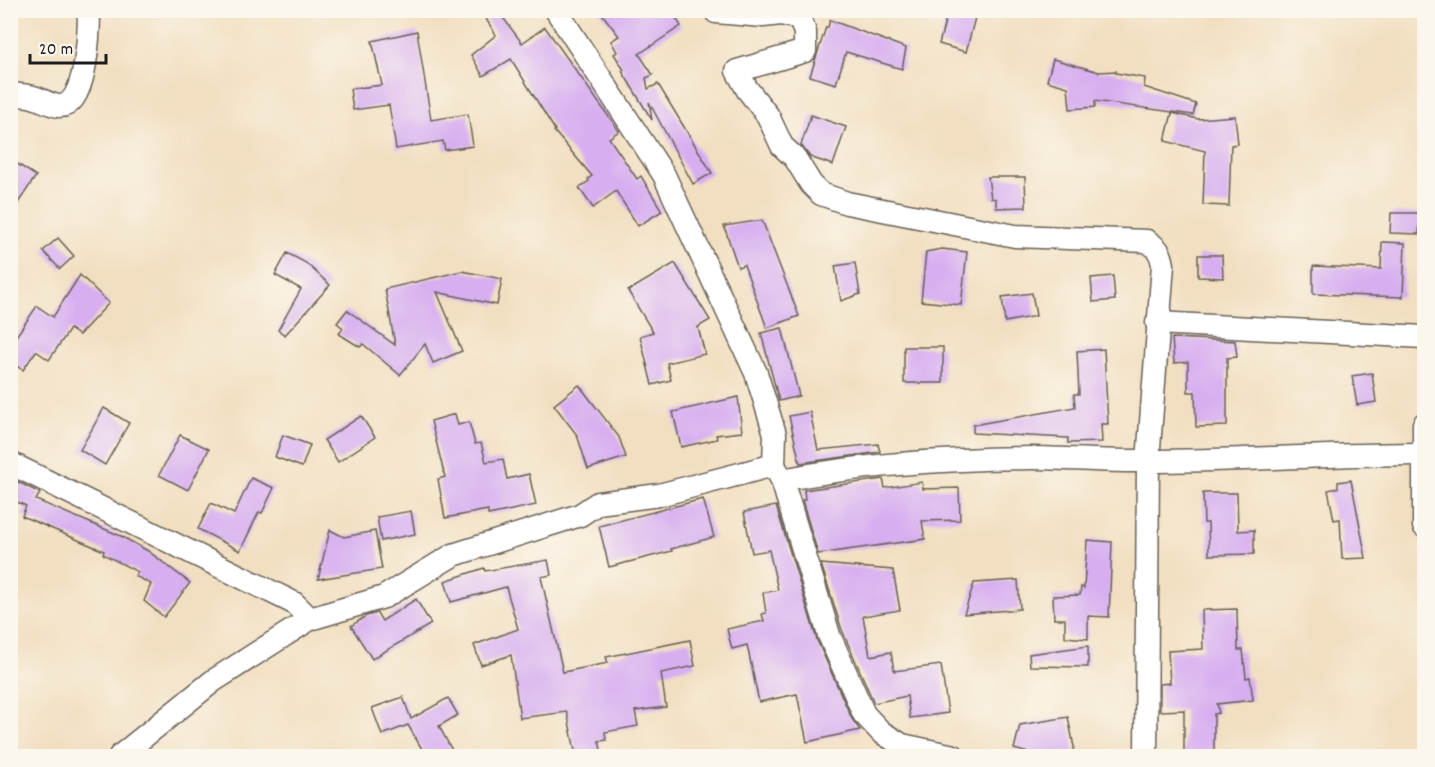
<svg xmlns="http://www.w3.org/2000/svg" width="1435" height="767" viewBox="0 0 1435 767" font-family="Dekko,sans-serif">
  <rect width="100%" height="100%" fill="#fbf7ec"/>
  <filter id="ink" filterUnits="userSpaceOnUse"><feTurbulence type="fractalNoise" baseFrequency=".0167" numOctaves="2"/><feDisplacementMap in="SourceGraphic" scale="12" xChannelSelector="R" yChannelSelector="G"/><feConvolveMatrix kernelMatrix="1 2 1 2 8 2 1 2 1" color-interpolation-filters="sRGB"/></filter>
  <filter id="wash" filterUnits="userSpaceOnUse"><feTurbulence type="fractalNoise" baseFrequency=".008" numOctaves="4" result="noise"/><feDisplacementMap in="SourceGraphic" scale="24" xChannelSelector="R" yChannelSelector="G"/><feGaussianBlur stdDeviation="1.35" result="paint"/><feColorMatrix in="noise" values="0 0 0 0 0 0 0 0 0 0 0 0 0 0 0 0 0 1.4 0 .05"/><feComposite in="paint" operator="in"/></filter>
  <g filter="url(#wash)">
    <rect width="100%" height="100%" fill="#f2dfc1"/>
    <g id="blocks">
      <g fill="#d7aef0">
        <path d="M599,10H671L681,26L639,54L653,75L646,78L648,89L658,84L712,173L693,184L649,102L652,120L622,71L624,70L614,54L617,52L611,41L619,36Z"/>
        <path d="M948,10H977L966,52L939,44Z"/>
        <path d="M498,11L522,43L545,27L619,131L609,138L637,179L641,176L662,211L638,226L616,191L593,208L579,188L589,181L588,179L592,176L554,131L555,130L511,59L483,76L471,55L496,35L486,19Z"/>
        <path d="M830,20L906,48L902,69L846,52L836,84L810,76L826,27H828Z"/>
        <path d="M417,31L431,120L468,114L473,146L445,150L443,141L396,149L389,105L353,110L350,89L382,85L372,41Z"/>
        <path d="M1053,59L1099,72L1116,71V73L1145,78L1144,87L1196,104L1193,115L1095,101V107L1070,109L1068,87L1047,81Z"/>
        <path d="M1172,113L1198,119L1235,116L1238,144L1231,145L1229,206L1203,205L1205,151L1165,141Z"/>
        <path d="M811,115L846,127L833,165L810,157L801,145Z"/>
        <path d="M10,159L36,176L10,215Z"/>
        <path d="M988,177H1025L1026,207L996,208V199L991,198Z"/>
        <path d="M1391,213H1420L1419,234L1390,233Z"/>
        <path d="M762,220L799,316L767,328L744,265L738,267L724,226Z"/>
        <path d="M58,238L74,256L60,269L43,251Z"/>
        <path d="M1382,242L1405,243L1403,297L1313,294V266L1381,269Z"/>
        <path d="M942,249L967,252L961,305L921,301L926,252Z"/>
        <path d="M287,253L306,263L330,285L285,335L278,330L301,289L275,275Z"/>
        <path d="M1198,255H1222L1223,278L1198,277Z"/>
        <path d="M675,263L710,320L698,327L705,354L667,363L671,380L652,385L640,336L653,332L628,291Z"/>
        <path d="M855,263L860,294L841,301L835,266Z"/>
        <path d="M462,271L502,279L497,305L437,292L462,351L433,363L425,344L400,375L363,344L360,347L339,334L343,328L337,323L347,310L395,345L385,289Z"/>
        <path d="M80,275L109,303L79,335L70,329L49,360L36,351L23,370L10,362V345L37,306L53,317Z"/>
        <path d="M1113,276L1115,300L1093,302L1091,278Z"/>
        <path d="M1032,293L1036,316L1005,322L1002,297Z"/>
        <path d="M782,328L799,396L779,401L761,333Z"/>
        <path d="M1172,338L1235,341L1237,357L1227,358V426L1196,427L1195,392H1188V362L1174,363Z"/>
        <rect x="904" y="347" width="39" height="36"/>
        <path d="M1104,349L1108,424H1101L1102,442L1068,443V438L973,433V425L1075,407L1074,394H1079L1077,351Z"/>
        <path d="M1372,373L1376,402L1357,405L1352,376Z"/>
        <path d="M579,385L619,437L626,457L588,469L577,435L554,405Z"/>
        <path d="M738,397L742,432L716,435L717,439L681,447L673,412Z"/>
        <path d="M104,408L129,423L105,465L80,450Z"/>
        <path d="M810,412L818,450L878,444L880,452L800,463L789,416Z"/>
        <path d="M455,414L458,425L469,422L475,444L481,443L486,462L503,459L507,479L529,474L536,505L488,515V510L445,518L438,479L445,477L431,421Z"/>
        <path d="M361,416L375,437L338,462L324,440Z"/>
        <path d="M180,435L209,449L188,490L159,475Z"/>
        <path d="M283,435L310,445L302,467L275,457Z"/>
        <path d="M10,478L40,493L36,500L121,536L148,551L190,583L164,617L144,601L151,584L135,576L138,572L103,554L104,551L22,516L26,506L10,499Z"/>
        <path d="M251,478L274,488L262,513L259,512L240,551L198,529L211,503L234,514Z"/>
        <path d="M883,479L885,488L922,482L923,489L959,488L960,520L922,521L925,539L818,554L802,500H805L804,490Z"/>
        <path d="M1351,480L1366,558L1342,559L1340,519L1334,520L1328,490L1338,488V482Z"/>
        <path d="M1203,493H1237L1238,531L1254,530V554L1209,555L1208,523H1204Z"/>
        <path d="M703,499L714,537L671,549L672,551L609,567L599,526Z"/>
        <path d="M776,506L817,640L852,719L860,730L807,742L797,694L759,702L747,645L732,649L727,629L764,621L762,614L766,613L763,593L778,590L769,550L752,553L744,512Z"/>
        <path d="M411,511L415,534L381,541L377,517Z"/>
        <path d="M330,530L344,537L375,531L382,569L318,579Z"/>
        <path d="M1087,540L1112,542L1109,617L1088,616V639L1065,637V619H1054L1053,596L1080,595L1081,587L1084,588Z"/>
        <path d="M548,560L551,575L541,577L563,672L608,663L606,657L690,640L695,666L661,673L666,707L635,711L638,726L605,732L606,740L599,741L602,754L576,756L567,712L520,718L511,655L481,665L474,645L518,629L506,587L451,602L445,581L484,568L485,571Z"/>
        <path d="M821,564L893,570L900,610L863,616L870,656L891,652L894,671L941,665L948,713L910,718L907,696L874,703L842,630Z"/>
        <path d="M1018,580L1020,609L964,614L974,583Z"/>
        <path d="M416,599L431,624L372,659L351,626L366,616L377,613L382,621Z"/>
        <path d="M1237,609L1238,650H1243L1246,678L1250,677L1253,700L1217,704L1219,713L1214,714V756H1184V710L1160,711V684L1170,683L1168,651L1203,649L1202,610Z"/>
        <path d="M1088,646V667L1030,666L1029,654Z"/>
        <path d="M403,697L411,719L448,698L458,715L439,726L455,756H426L408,725L382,735L372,708Z"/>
        <path d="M1068,717L1074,747L1071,756H1039L1014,749L1020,725Z"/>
      </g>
    </g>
  </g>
  <g filter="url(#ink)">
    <use href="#blocks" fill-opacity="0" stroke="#676056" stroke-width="1.5"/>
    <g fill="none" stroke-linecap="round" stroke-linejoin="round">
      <g stroke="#676056" stroke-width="25">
        <g id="street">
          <path d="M556,10L664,175L756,373L775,434L774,465L782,480C863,464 948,459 1030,458C1070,458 1109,462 1148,461C1240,461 1332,454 1424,454"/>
          <path d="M715,10L716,12L763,16L781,14L799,18L805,32V51L737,71L747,89L768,116L782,146L795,158L811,184L821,194L847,203L1015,236L1147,241C1158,248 1161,253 1163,265L1148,461L1146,756"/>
          <path d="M10,94C18,95 26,95 33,97C42,99 51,106 60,106C87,106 89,30 89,10"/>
          <path d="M1157,323L1424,337"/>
          <path d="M1424,424V526"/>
          <path d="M10,463L294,603L310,619"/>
          <path d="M782,480L829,635L864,714L881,732L902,745L954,756"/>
          <path d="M120,756L213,681L310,619L384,597L453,555L580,515L598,503L659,495L774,465"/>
        </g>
      </g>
      <use href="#street" stroke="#fff" stroke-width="22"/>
    </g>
  </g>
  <rect width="1435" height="767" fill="none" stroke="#fbf7ec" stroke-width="36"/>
  <path d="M30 54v9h76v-9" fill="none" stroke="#1c1c1c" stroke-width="3"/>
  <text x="39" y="54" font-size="18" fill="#1c1c1c" stroke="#fbf7ec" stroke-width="4.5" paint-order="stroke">20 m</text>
</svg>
